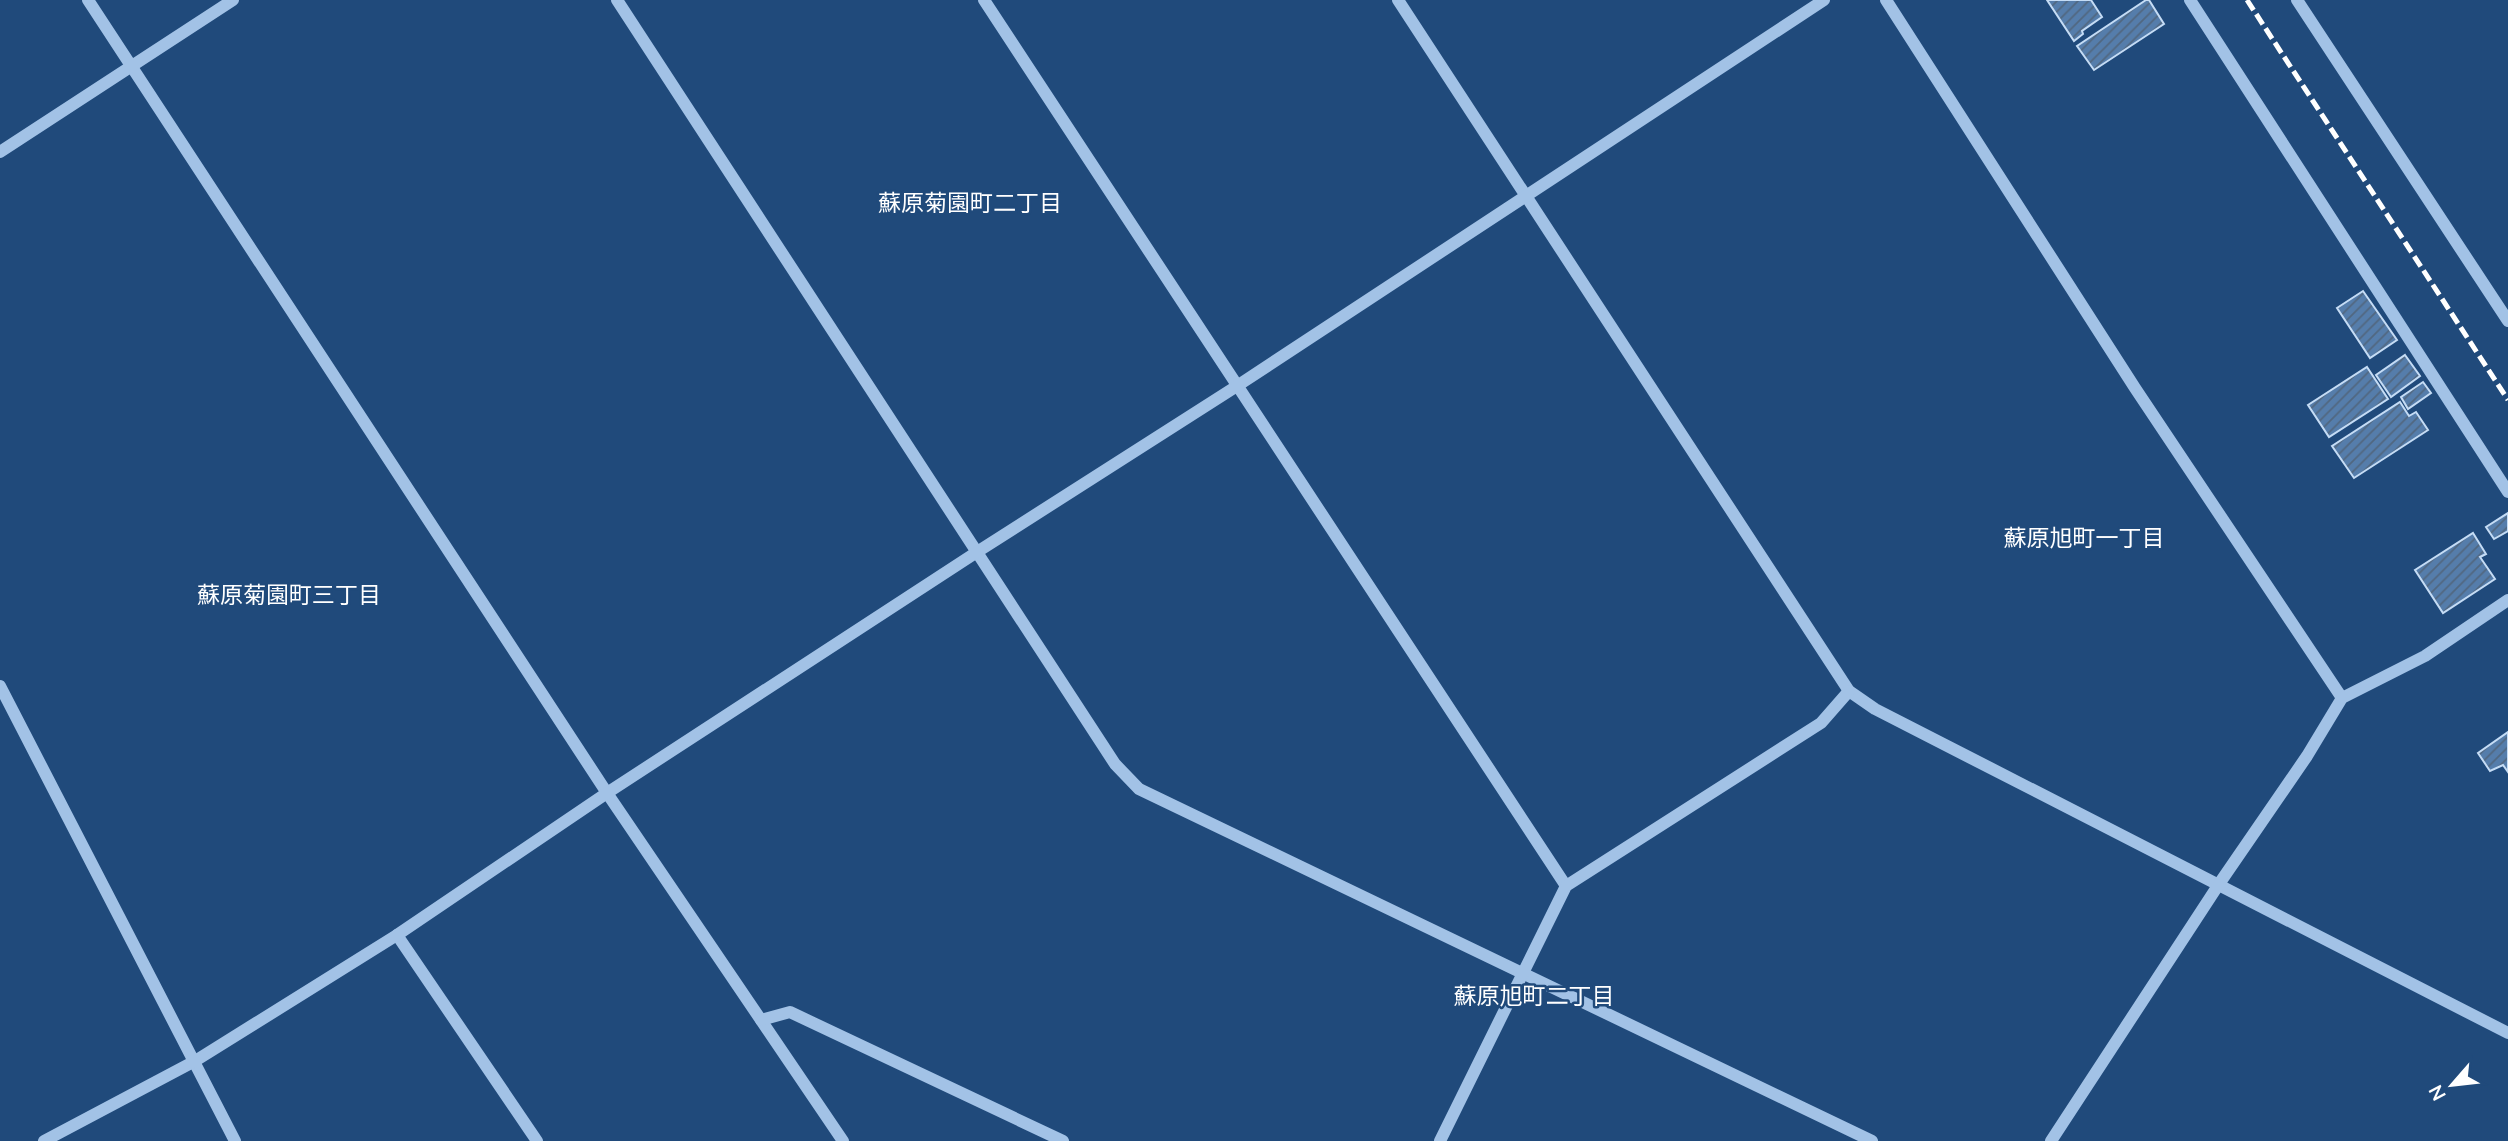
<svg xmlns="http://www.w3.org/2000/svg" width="2508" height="1141" viewBox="0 0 2508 1141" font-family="Mulish,'Noto Sans JP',sans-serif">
  <defs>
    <pattern id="building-hatch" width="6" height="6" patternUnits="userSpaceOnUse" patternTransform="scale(1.75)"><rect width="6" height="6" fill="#557dab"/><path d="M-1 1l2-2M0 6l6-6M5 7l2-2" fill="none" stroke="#516780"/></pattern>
  </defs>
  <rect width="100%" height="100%" fill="#204a7b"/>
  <g fill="url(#building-hatch)" stroke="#c5dcf5" stroke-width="2">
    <path d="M2047,0H2091L2102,17L2082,31L2083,34L2074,41Z"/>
    <path d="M2146,0H2149L2164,24L2094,70L2077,46Z"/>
    <path d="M2363,291L2397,340L2370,358L2337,308Z"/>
    <path d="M2405,355L2420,376L2391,397L2376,375Z"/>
    <path d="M2367,367L2388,399L2329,437L2308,405Z"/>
    <path d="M2423,382L2431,393L2408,409L2401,397Z"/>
    <path d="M2400,402L2409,416L2416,412L2428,430L2354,478L2332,446Z"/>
    <path d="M2508,513V531L2494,539L2486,527Z"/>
    <path d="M2473,533L2486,554L2480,557L2495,579L2443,613L2415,570Z"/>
    <path d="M2508,732V772L2503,765L2490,771L2478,753Z"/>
  </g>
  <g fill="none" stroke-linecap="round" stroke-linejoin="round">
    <g stroke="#a2c2e6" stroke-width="12">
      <path d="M88,0L607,793L843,1141"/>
      <path d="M617,0L1115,764L1139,789L1872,1141"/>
      <path d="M984,0L1566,886"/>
      <path d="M1398,0L1849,691L1875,709L2508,1033"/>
      <path d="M1886,0L2135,388L2342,698"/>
      <path d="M2190,0L2508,492"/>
      <path d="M2297,0L2508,321"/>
      <path d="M0,152L233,0"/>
      <path d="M0,686L235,1141"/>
      <path d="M397,935L537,1141"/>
      <path d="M761,1020L790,1012L1063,1141"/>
      <path d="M44,1141L195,1061L397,935L607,793L977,552L1237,386L1824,0"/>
      <path d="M1440,1141L1566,886L1821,723L1849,691"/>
      <path d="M2051,1141L2219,884L2307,756L2342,698L2425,656L2508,600"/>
    </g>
    <path stroke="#fff" stroke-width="5" stroke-dasharray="12 5" stroke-linecap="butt" d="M2247,0L2508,400"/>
  </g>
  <g text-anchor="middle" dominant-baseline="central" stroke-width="5" stroke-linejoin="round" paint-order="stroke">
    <g font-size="23" fill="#fff" stroke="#204a7b">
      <text x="970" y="202">蘇原菊園町二丁目</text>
      <text x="2084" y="537">蘇原旭町一丁目</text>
      <text x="289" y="594">蘇原菊園町三丁目</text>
      <text x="1534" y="995">蘇原旭町二丁目</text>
    </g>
  </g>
  <g transform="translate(2452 1085) rotate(242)" stroke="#204a7b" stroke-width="5" paint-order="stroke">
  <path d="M0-5L12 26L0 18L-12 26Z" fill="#ffffff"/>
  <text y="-10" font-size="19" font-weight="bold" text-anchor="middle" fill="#ffffff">N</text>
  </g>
</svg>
